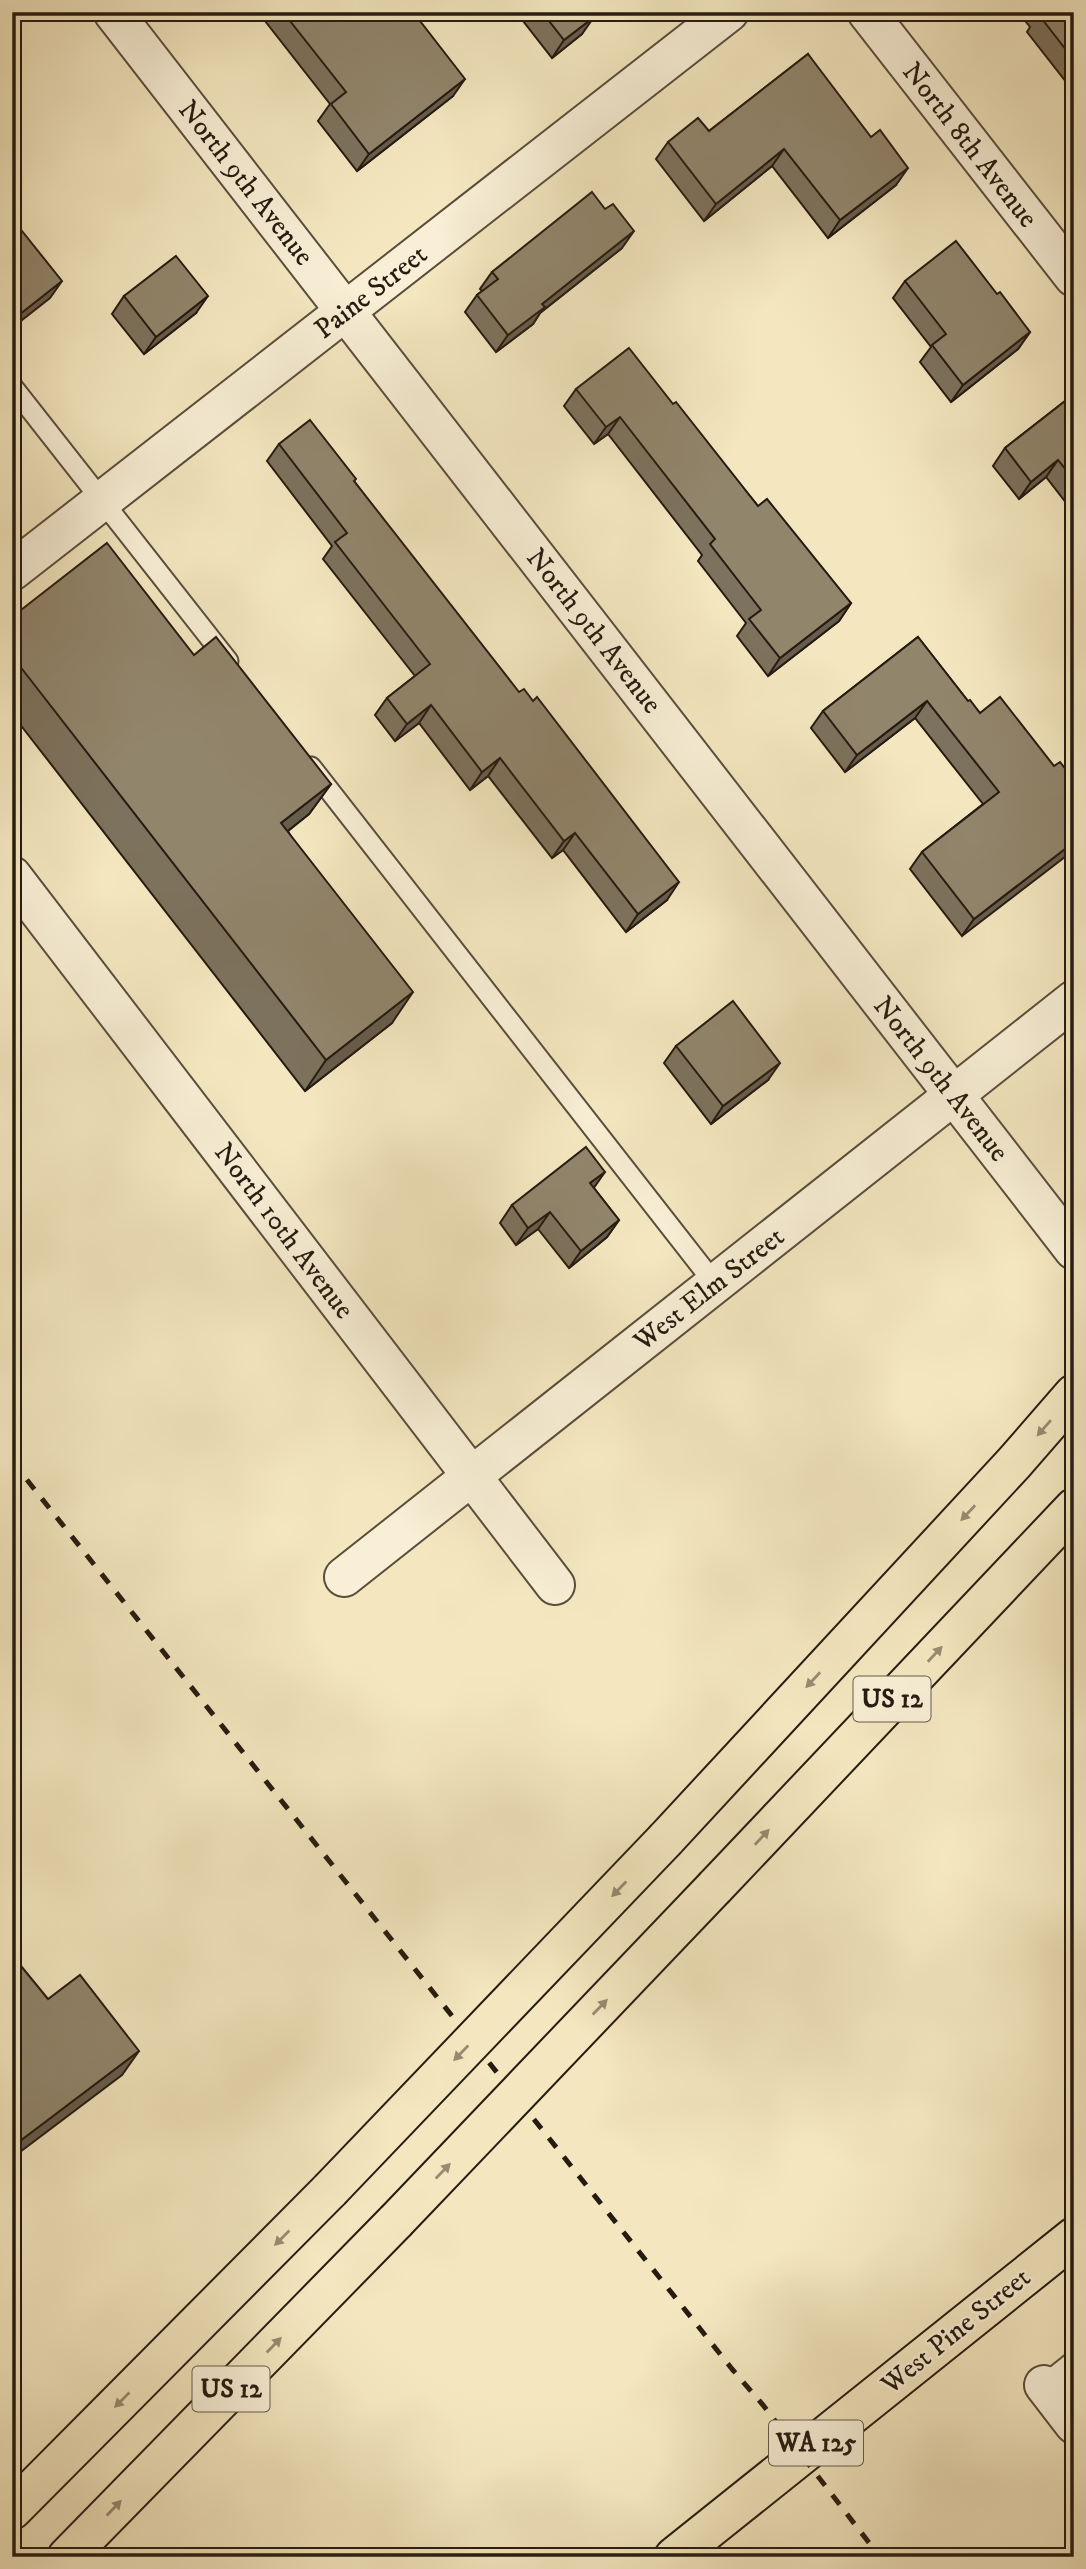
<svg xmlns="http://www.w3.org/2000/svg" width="1086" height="2569" viewBox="0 0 1086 2569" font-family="'IM FELL DW Pica',serif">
  <rect width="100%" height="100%" fill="#f4e7c0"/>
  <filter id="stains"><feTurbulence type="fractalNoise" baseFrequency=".00286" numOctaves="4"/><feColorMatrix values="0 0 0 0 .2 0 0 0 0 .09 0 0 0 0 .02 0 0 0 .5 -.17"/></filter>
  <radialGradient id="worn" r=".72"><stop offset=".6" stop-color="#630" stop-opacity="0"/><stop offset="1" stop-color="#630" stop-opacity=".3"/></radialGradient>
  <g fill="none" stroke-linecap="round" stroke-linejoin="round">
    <g stroke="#594e3c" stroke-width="23">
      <g id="service">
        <path d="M12,386L228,661"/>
        <path d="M311,767L715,1284"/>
        <path d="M1044,2385L1074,2361"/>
      </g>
    </g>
    <g stroke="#594e3c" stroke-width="42">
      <g id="minor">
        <path d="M867,12L1074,277"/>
        <path d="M12,571L729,12"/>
        <path d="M12,876L555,1585"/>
        <path d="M344,1577L1074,1000"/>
        <path d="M1044,2385L1074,2424"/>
      </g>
    </g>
    <g stroke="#594e3c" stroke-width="42">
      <path id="tertiary" d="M113,12L1074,1250"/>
    </g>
    <g stroke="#251b10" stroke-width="42">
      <path id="primary" d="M674,2557L1074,2237"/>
    </g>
    <g stroke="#251b10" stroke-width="42">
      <g id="motorway">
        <path d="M666,1839L1014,1463L1074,1394"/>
        <path d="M715,1887L1074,1508"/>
        <path d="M12,2510L330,2190"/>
        <path d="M67,2557L396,2221"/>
      </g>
    </g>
    <use href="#service" stroke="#f8efd6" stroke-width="19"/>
    <use href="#minor" stroke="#f8efd6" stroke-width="38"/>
    <use href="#tertiary" stroke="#f8efd6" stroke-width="38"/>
    <use href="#primary" stroke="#f4e7c0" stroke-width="38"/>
    <use href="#motorway" stroke="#f4e7c0" stroke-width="38"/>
    <path stroke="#251b10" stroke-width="5" stroke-dasharray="12 12" stroke-linecap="butt" d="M12,1461L732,2369L763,2405L880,2557"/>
    <g stroke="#251b10" stroke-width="42" stroke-linecap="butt">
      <g id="motorway-bridge">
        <path d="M330,2190L666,1839"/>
        <path d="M396,2221L715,1887"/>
      </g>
    </g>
    <use href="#motorway-bridge" stroke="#f4e7c0" stroke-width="38"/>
  </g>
  <g fill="#7d725d" stroke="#251b10" stroke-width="2">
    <path d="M258,12H413L453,96L357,171L318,121L330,104Z"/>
    <path d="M516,12H590L582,34L552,58Z"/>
    <path d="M1018,12H1074V92L1027,32L1030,27Z"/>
    <path d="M808,54L896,185L828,238L772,166L704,221L656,159L668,142L709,131Z"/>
    <path d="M622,248L540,313L533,324L496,352L465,312L477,295L482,291L480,289L492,272Z"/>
    <path d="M905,281L997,294L1030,332L1018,349L951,402L920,362L931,347L893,298Z"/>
    <path d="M124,296L196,313L144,354L112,314Z"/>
    <path d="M576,389L673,404L758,506L851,603L839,621L768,676L737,636L746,623L698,561L702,555L608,434L594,444L564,406Z"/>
    <path d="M1074,394V513L1046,477L1019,499L993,466L1005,448Z"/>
    <path d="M279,444L354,481L667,900L626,932L563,850L552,858L488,776L470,790L419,723L395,741L375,715L387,698L415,676L323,559L332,546L267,461Z"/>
    <path d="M12,617L194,655L331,784L309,814L288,831L392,1023L305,1091L12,714Z"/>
    <path d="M918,637L968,701L980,713L1074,780L962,936L910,869L922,852L983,804L915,718L845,772L811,728L823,711Z"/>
    <path d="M676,1046L768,1080L711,1124L664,1063Z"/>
    <path d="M594,1188L619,1220L607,1237L569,1268L538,1229L516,1245L500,1223L512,1205Z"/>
  </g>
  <g fill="#665d4c" stroke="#251b10" stroke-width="2">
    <path d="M594,17L582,34L552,58L564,40Z"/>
    <path d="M465,79L453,96L357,171L369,154Z"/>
    <path d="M784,149L772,166L704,221L716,204Z"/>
    <path d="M908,168L896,185L828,238L840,220Z"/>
    <path d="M634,231L622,248L540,313L533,324L496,352L508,335L542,304Z"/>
    <path d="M62,281L50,298L12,328V321L15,318Z"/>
    <path d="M208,296L196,313L144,354L156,337Z"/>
    <path d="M1030,332L1018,349L951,402L963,385Z"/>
    <path d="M620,417L608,434L594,444L606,427Z"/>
    <path d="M1058,460L1046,477L1019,499L1031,482Z"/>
    <path d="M851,603L839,621L768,676L780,658Z"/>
    <path d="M927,701L915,718L845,772L857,755Z"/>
    <path d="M431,705L419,723L395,741L407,724Z"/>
    <path d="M500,758L488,776L470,790L482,772Z"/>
    <path d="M331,784L309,814L260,853L281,823Z"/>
    <path d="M575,833L563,850L552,858L564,841Z"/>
    <path d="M1074,842V850L962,936L974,919Z"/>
    <path d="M679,882L667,900L626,932L638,914Z"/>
    <path d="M413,992L392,1023L305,1091L326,1060Z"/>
    <path d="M780,1063L768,1080L711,1124L723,1106Z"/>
    <path d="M605,1172L593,1189L590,1183Z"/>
    <path d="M550,1212L538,1229L516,1245L528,1228Z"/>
    <path d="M619,1220L607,1237L569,1268L581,1251Z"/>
    <path d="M139,2051L122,2075L12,2158V2147Z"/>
  </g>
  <g fill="#91856c" stroke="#251b10" stroke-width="2">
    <path d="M283,12H413L465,79L369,154L331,104L346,92Z"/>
    <path d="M542,12H590L594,17L564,40Z"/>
    <path d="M1042,12H1074V60L1039,15Z"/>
    <path d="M808,54L871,137L880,130L908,168L840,220L784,149L716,204L668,142L698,118L709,131Z"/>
    <path d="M12,106L16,111L12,114Z"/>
    <path d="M592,192L605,209L613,204L634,231L542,304L545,307L508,335L477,295L498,279L492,272Z"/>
    <path d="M18,226L62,281L15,318L12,315V230Z"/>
    <path d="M956,241L997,294L1000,292L1030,332L963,385L932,345L946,334L905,281Z"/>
    <path d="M176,256L208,296L156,337L124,296Z"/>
    <path d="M629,348L673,404L676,402L758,506L767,499L851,603L780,658L749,619L761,610L710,544L715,539L620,417L606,427L576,389Z"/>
    <path d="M1074,394V480L1058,460L1031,482L1005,448Z"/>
    <path d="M310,420L356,479L354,481L519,692L524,689L533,701L537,697L679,882L638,914L575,833L564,841L500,758L482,772L431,705L407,724L387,698L430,664L335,542L347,533L279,444Z"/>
    <path d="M107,543L194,655L216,637L331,784L281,823L413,992L326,1060L12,656V617Z"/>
    <path d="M918,637L968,701L970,700L980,713L1000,697L1054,766L1060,762L1074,780V842L974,919L922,852L999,792L927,701L857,755L823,711Z"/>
    <path d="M733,1001L780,1063L723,1106L676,1046Z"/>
    <path d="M586,1147L605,1172L590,1183L619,1220L581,1251L550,1212L528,1228L512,1205Z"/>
    <path d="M12,1955L48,1999L80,1975L139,2051L12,2147Z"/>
  </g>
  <defs><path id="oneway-solid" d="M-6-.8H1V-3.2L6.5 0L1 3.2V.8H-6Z" transform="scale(1.75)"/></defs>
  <g fill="#978b71">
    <use href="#oneway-solid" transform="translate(1044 1428) rotate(131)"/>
    <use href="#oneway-solid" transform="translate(968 1513) rotate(133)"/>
    <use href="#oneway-solid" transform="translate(935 1654) rotate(-47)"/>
    <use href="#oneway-solid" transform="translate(813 1680) rotate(133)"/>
    <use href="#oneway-solid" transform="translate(762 1837) rotate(-47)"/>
    <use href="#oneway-solid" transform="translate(619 1889) rotate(134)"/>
    <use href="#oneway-solid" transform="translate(600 2007) rotate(-46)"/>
    <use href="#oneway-solid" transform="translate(461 2053) rotate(134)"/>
    <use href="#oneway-solid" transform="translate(443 2171) rotate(-46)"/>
    <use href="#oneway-solid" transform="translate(282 2238) rotate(135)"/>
    <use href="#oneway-solid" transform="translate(274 2345) rotate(-46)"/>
    <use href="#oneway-solid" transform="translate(122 2400) rotate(135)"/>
    <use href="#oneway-solid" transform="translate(114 2508) rotate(-46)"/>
  </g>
  <g text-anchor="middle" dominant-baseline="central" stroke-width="5" stroke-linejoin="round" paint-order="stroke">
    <g fill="#f8efd6" stroke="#645b4b" stroke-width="2">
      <rect x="853.5" y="1676.5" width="77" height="45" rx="5"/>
      <rect x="192.5" y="2366.5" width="77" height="45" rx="5"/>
      <rect x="769" y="2420.5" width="94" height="45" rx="5"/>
    </g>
    <g font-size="26" font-weight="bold" fill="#251b10">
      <text x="892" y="1699">US 12</text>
      <text x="231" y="2389">US 12</text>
      <text x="816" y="2443">WA 125</text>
    </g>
    <g font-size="28" fill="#251b10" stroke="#f8efd6">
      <text transform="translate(970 145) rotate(52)">North 8th Avenue</text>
      <text transform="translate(246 183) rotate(52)">North 9th Avenue</text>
      <text transform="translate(371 292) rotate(-38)">Paine Street</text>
      <text transform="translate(594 631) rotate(52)">North 9th Avenue</text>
      <text transform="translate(941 1079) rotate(52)">North 9th Avenue</text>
      <text transform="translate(284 1231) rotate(53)">North 10th Avenue</text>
      <text transform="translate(709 1289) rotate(-38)">West Elm Street</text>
      <text transform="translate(956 2331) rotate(-39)">West Pine Street</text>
    </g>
  </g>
  <rect width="1086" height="2569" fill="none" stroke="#f4e7c0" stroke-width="42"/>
  <rect x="14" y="14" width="1058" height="2541" fill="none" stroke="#251b10" stroke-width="3.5"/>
  <rect x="21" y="21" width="1044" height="2527" fill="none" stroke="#251b10" stroke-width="2"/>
  <rect width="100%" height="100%" filter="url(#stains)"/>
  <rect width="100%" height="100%" fill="url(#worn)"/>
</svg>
